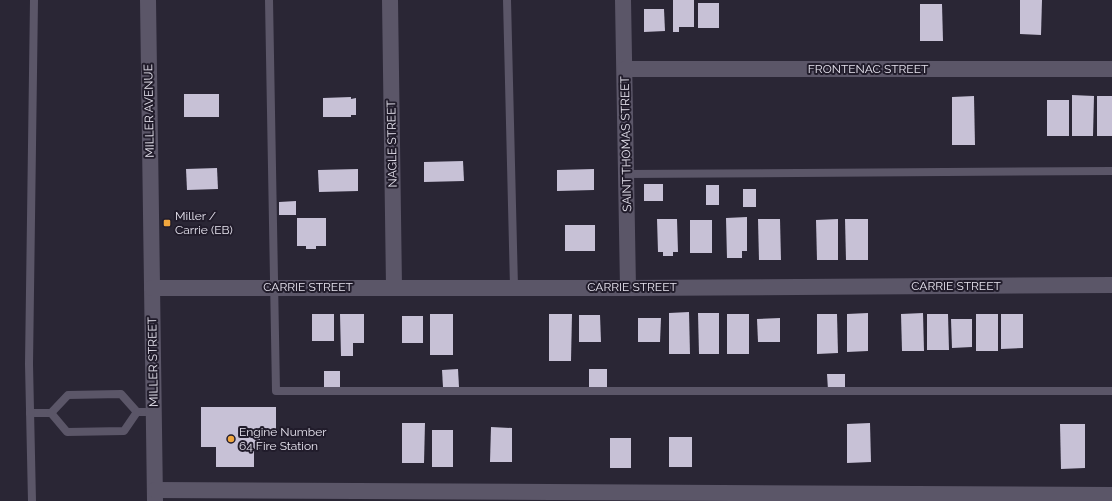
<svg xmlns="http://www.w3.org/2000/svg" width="1112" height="501" viewBox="0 0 1112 501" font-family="Raleway,sans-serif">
  <rect width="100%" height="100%" fill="#2a2635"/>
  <g fill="#c7c1d6">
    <path d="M673,0H694V27H679V32H673Z"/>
    <path d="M1020,0H1042L1041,35L1020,34Z"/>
    <rect x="698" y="3" width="21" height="25"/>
    <path d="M920,4H942L943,41H920Z"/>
    <path d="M644,9H664L665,31L644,32Z"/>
    <rect x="184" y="94" width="35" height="23"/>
    <path d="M1072,95L1094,96L1093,136H1072Z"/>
    <path d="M974,96L975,145H952V97Z"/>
    <rect x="1097" y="96" width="15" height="40"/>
    <path d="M351,97V99L356,98V115H351V117H323V98Z"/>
    <rect x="1047" y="100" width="22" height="36"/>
    <path d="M463,161L464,181L424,182V162Z"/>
    <path d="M217,168L218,189L187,190L186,169Z"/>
    <path d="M358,169V191L319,192L318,170Z"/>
    <path d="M594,169V190L557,191V170Z"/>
    <rect x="644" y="184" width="19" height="17"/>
    <rect x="706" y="185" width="13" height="20"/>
    <rect x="743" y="189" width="13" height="18"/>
    <path d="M296,201V215H279V202Z"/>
    <path d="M747,217V251H742V258H727L726,218Z"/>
    <path d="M297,218H326V246H316V249H306V246H297Z"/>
    <path d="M657,219H677L678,252H673V256H663V252H658Z"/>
    <path d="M758,219H780L781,260H759Z"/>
    <path d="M838,219V260H817L816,220Z"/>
    <path d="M845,219H868V260H846Z"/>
    <rect x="690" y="220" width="22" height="33"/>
    <rect x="565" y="225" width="30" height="26"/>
    <path d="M689,312L690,354H669V313Z"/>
    <path d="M698,313H719V354H699Z"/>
    <path d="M868,313V351L847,352V314Z"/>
    <path d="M923,313L924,351H902L901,314Z"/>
    <rect x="312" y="314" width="22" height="27"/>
    <path d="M340,314H364V343H353V356H341Z"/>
    <rect x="430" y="314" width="23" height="41"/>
    <path d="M549,314H572L571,361H549Z"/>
    <rect x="727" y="314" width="22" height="40"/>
    <path d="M817,314H837L838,353L817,354Z"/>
    <path d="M927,314H948L949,350H927Z"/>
    <rect x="976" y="314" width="22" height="37"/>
    <path d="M1001,314H1023V348L1001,349Z"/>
    <path d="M579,315H600L601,342H579Z"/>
    <rect x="402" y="316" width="21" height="27"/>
    <path d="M638,318H661L660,342H638Z"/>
    <path d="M780,318V342H758L757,319Z"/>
    <path d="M951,319H972V347L952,348Z"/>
    <path d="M458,369L459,387H443L442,370Z"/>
    <rect x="589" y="369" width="18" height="18"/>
    <rect x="324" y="371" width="16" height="18"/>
    <path d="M827,374H845V390H828Z"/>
    <path d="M201,407H276V432H260V449H254V467H216V447H201Z"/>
    <path d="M402,423H425L424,463H402Z"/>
    <path d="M870,423L871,462L847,463V424Z"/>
    <path d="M1060,424H1085V468L1061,469Z"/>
    <path d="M491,427L512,428V462H490Z"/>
    <rect x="432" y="430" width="21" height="37"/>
    <rect x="669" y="437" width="23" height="30"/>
    <rect x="610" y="438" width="21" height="30"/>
  </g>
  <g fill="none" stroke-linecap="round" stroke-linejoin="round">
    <g stroke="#5b5668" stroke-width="8">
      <path d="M269,0L276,391H1112"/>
      <path d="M507,0L514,287"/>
      <path d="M626,174L1112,171"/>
      <path d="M30,413H51L68,395L121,394L137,412H153"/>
      <path d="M51,413L67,432L124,431L137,412"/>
      <path d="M32,501L29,364L34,0"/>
    </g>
    <g stroke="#5b5668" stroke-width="16">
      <path d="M148,0L155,500"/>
      <path d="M390,0L394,287"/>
      <path d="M623,0L628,288"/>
      <path d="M625,69H1112"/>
      <path d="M152,288H628L1112,285"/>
      <path d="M155,490L1112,495"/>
    </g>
  </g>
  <g fill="#f0a63e" stroke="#211c2b" stroke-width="1.5">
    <rect x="163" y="219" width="8" height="8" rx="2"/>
    <circle cx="231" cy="439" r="4"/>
  </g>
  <g text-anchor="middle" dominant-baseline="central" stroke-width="4" stroke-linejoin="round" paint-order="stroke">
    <g font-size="12" fill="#e7e4ef" stroke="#211c2b">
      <text x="868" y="69">FRONTENAC STREET</text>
      <text transform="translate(149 111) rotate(-91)">MILLER AVENUE</text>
      <text transform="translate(392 144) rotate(-91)">NAGLE STREET</text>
      <text transform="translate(626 144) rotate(-91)">SAINT THOMAS STREET</text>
      <text x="956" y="286">CARRIE STREET</text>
      <text x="308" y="287">CARRIE STREET</text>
      <text x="632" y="287">CARRIE STREET</text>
      <text transform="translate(153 362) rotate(-91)">MILLER STREET</text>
    </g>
    <g font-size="12" fill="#e7e4ef" stroke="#211c2b" text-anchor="start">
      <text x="175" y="216">Miller /<tspan x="175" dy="14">Carrie (EB)</tspan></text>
      <text x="239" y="432">Engine Number<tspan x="239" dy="14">64 Fire Station</tspan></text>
    </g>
  </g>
</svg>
